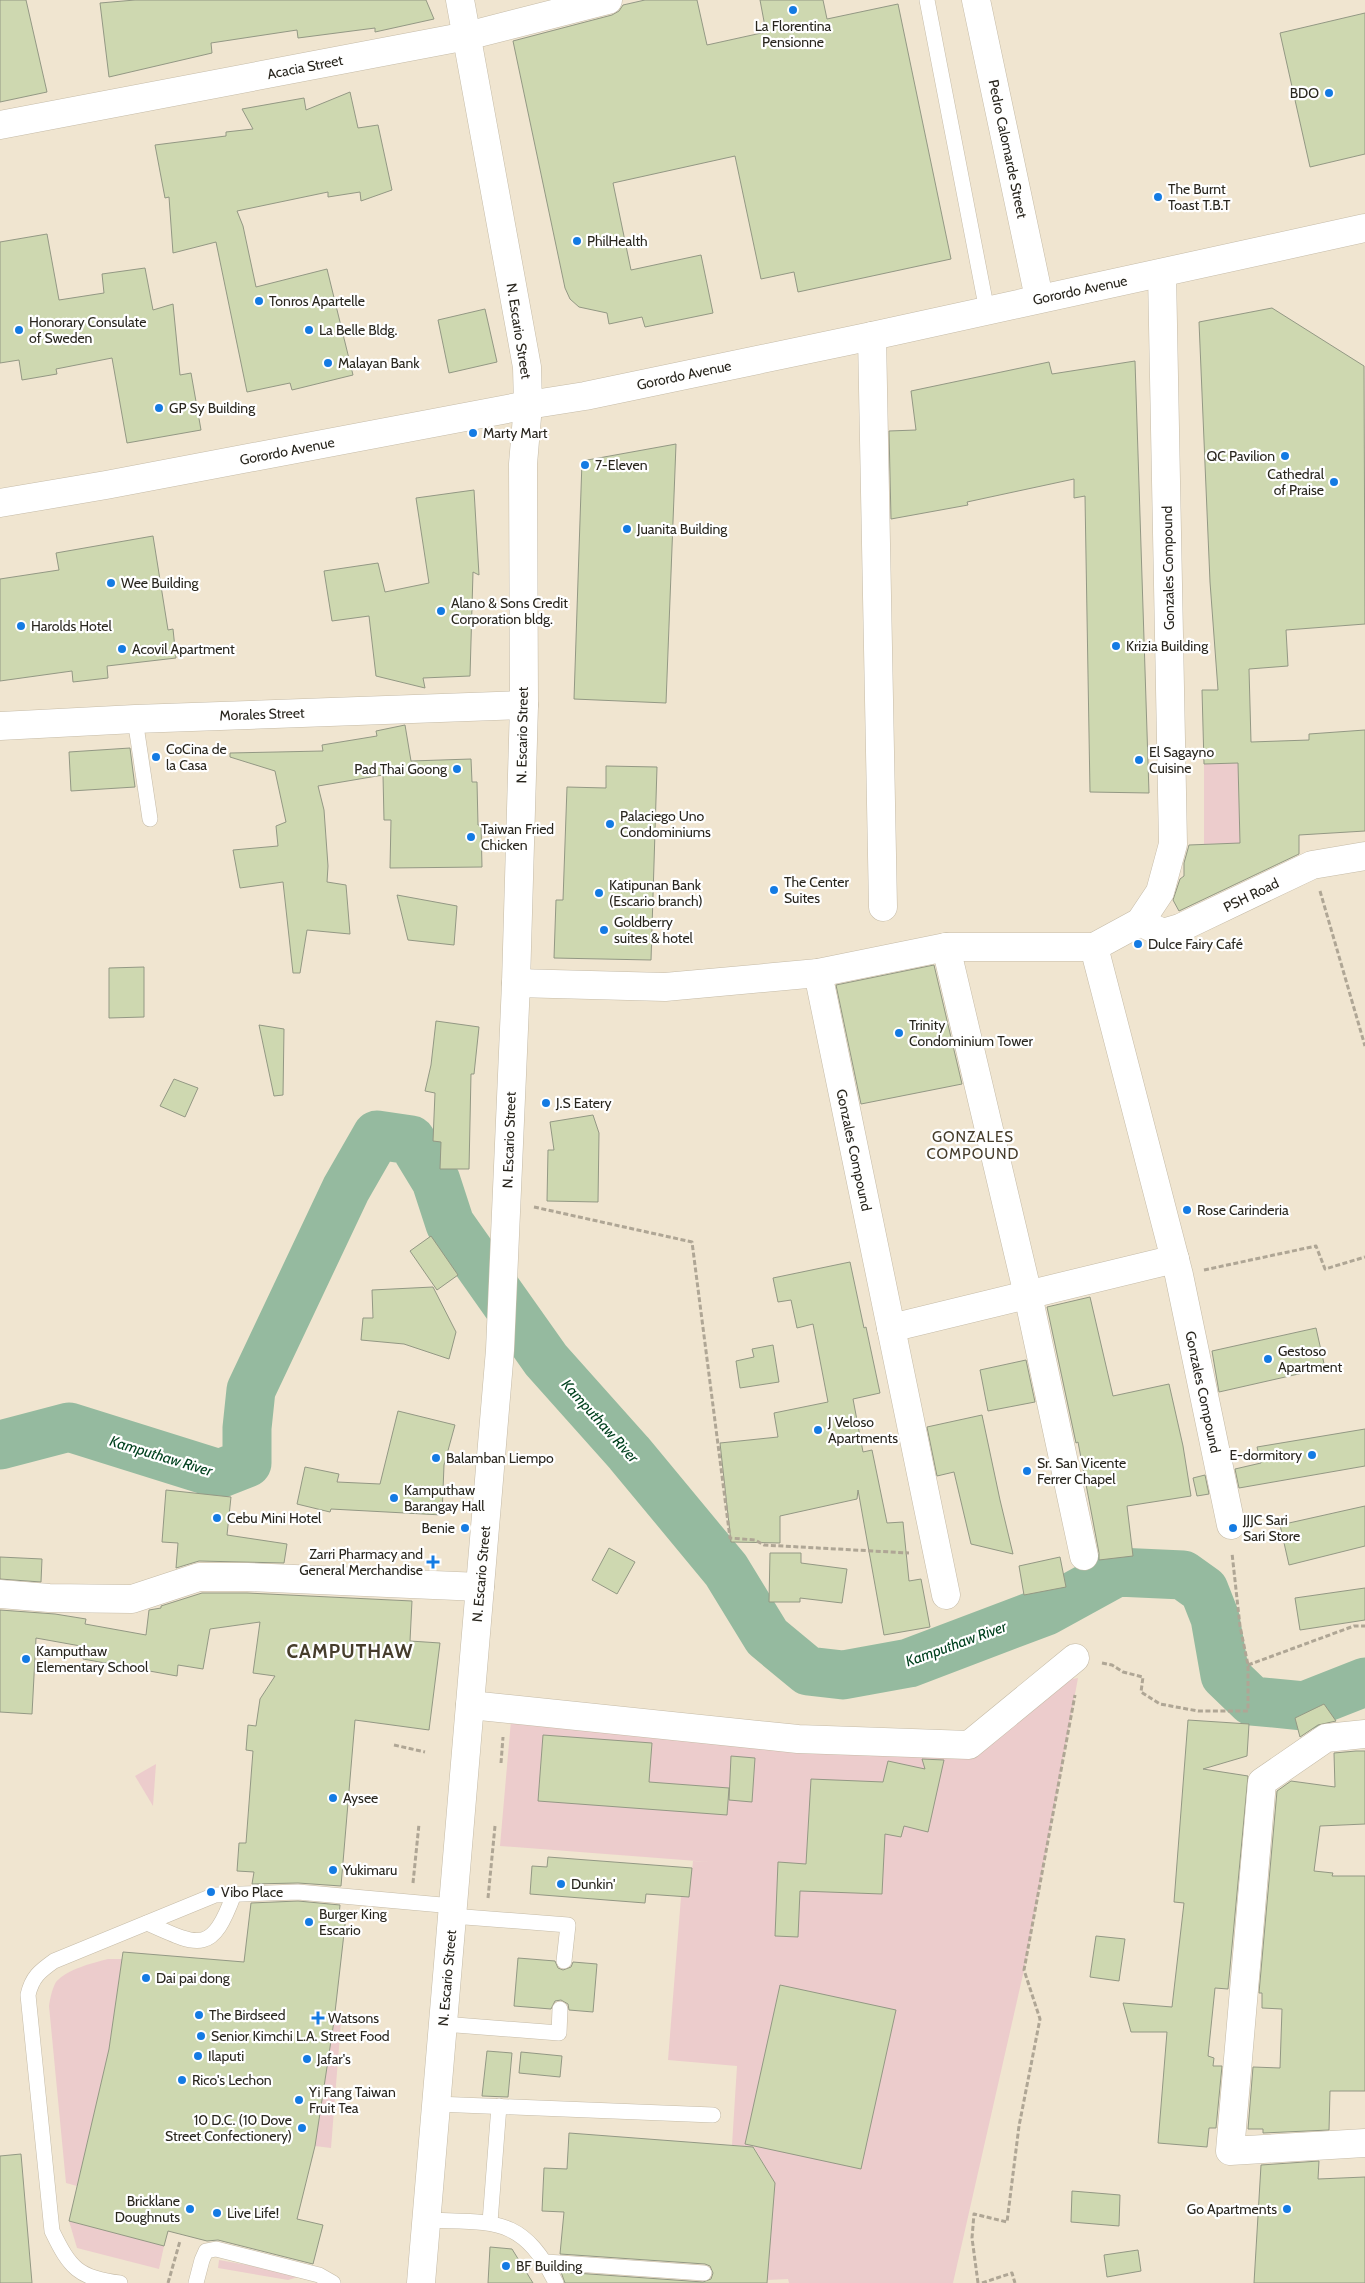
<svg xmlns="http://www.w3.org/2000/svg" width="1365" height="2283" viewBox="0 0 1365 2283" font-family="Cabin,sans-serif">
  <rect width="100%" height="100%" fill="#f0e5d0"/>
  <g fill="#eccccc">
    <path d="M1238,763L1240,843L1204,844V764Z"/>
    <path d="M1078,1678L1024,1970L953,2283H789L788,2279L767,2280L775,2183L754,2147L732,2145L737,2066L668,2060L681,1897H689L693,1861L710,1862L500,1846L512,1709L980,1745L1050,1683Z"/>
    <path d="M156,1764L153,1806L135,1776Z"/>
    <path d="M108,1959H122L109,2049L77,2186L66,2183L49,2006C50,1999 52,1989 56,1982C67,1969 93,1963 108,1959Z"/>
    <path d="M334,2021L341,2022L331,2148L315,2146Z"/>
    <path d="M69,2221L164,2246L159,2269L77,2248Z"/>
    <path d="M219,2260L294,2273L305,2275L288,2280L218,2268Z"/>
  </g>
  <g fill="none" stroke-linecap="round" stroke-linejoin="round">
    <path stroke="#95ba9f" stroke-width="49" d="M0,1445L69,1427L219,1474L247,1463V1428L251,1390L346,1189L377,1135L411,1140L436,1181L450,1224L546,1360L629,1453L726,1570L767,1637L808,1671L843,1675L909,1663L1046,1611L1117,1572L1183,1575L1204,1590L1215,1618L1225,1675L1252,1701L1304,1706L1365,1682"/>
  </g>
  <g fill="#ced8b0" stroke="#939884">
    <path d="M0,0H26L47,92L0,102Z"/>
    <path d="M135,0H426L434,19L375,32V28L298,38L297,30L211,43L212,53L109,77L100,3Z"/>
    <path d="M645,0H697L707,45L766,32L760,0H823L827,19L898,4L951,259L798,292L794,272L761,279L735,156L613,183L631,270L701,255L713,313L645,327L642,317L609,324L607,313L579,307L570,299L565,288L513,41L612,15L619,11L623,5Z"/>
    <path d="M1365,13V154L1310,167L1280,33Z"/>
    <path d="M350,92L358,128L378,125L392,190L361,201L360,192L328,197V192L237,211L243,226L256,287L327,269L353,375L292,390L290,383L247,392L216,242L173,253L169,197L165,198L155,145L226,136V132L253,129L242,109L304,98L306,110Z"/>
    <path d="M47,234L59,300L104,293L102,274L145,268L153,310L173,304L180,375L191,373L201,430L127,443L112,358L56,369L57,374L22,380L19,360L0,363V242Z"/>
    <path d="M1272,308L1364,366L1365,624L1286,630L1288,666L1249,669L1251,742L1309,740V734L1365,730V831L1299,835V854L1179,911L1173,900L1180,879L1184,876V863L1189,845L1240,843L1238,763L1204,764L1202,690H1218L1210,582L1199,322Z"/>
    <path d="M485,309L497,362L449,373L438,320Z"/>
    <path d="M1135,361L1149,793L1090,792L1085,496L1074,498V479L967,502L968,505L891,519L889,431L916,430L911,391L1049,362L1052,374Z"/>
    <path d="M676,444L666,703L574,699L582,461Z"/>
    <path d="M474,490L479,575L473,572L470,676L423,678L425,688L376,676L369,616L332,621L324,571L378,563L385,592L429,583L416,498Z"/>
    <path d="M153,536L168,630L173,629L176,658L107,666L108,678L73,682L72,671L0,681V579L59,570L56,553Z"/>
    <path d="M405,725L411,761L471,759L472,782H477L478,825H481L482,867L390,868L391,820H384L383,775L318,786L324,810L328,866L327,882L346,885L350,934L307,930L300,973H293L283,882L240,888L233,850L278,846L276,826L286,822L275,771L230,757V753L323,751L322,745L377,736L376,731Z"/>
    <path d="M130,748L135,787L71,791L69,752Z"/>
    <path d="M606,766L657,767L651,960L554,958L556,900H563L567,787L606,788Z"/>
    <path d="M397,895L457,906L454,945L408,940Z"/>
    <path d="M934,965L962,1084L861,1104L836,985Z"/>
    <path d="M144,967V1017L109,1018V968Z"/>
    <path d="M436,1021L479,1027L474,1074H471L469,1169H440L441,1142L433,1141L435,1093L425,1091L431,1065Z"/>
    <path d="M259,1025L284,1029L283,1095L274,1096Z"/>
    <path d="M174,1079L198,1088L185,1117L160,1106Z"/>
    <path d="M593,1115L599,1133L598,1202L547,1201L548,1150H554L550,1122Z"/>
    <path d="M431,1236L458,1275L437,1290L410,1251Z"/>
    <path d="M850,1262L864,1328L866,1327L880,1393L853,1399L863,1452L872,1450L887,1523L903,1522L909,1581L921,1579L930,1627L884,1635L858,1490L857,1499L780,1516V1543L731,1542L720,1443L778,1437L774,1413L828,1402L813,1324L797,1328L791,1300L778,1302L773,1278Z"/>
    <path d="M433,1287L456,1332L449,1359L404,1344L361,1340L363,1318H373L372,1290Z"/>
    <path d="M1090,1297L1113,1396L1169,1384L1183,1446L1191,1496L1127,1506L1133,1556L1099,1560V1553L1078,1442L1076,1443L1047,1307Z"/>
    <path d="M1316,1328L1325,1368L1219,1392L1212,1351Z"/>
    <path d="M773,1345L779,1382L740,1388L736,1361L754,1357L752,1349Z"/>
    <path d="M1026,1360L1035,1402L988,1411L980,1370Z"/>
    <path d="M398,1411L455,1425L444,1465L442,1515L331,1509L330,1512L297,1504L305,1467L339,1474L337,1482L380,1484Z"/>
    <path d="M982,1415L1000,1500L1013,1554L971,1544L954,1472L937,1476L927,1427Z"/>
    <path d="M1365,1429V1466L1239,1488L1235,1469L1261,1463L1257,1447Z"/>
    <path d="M1205,1475L1209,1494L1197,1496L1193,1478Z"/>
    <path d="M166,1490L231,1497L227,1535L287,1544L284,1563L199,1561L176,1568L178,1543L162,1542Z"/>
    <path d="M1365,1506V1546L1289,1565L1280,1525Z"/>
    <path d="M609,1548L635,1562L617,1594L592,1580Z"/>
    <path d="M770,1553H801V1563L847,1569L842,1603L800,1598V1602H769Z"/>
    <path d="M0,1557L42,1559L41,1582L0,1579Z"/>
    <path d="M1060,1557L1066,1587L1024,1595L1019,1566Z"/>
    <path d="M1365,1588V1620L1300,1630L1295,1598Z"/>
    <path d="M202,1593H247L412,1601L410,1641L440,1643L429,1730L355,1720L341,1886L298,1883L252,1884L254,1872L237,1871L239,1843H246L253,1751L246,1750L248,1725L256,1726L260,1699L275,1676L253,1673L260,1622L210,1629L203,1669L178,1665L177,1676L83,1659L86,1647L36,1638L32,1714L0,1712V1610L55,1614L86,1619L85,1624L146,1635L149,1610L161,1608V1606Z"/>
    <path d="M1324,1704L1336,1721L1318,1725L1300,1737L1295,1718Z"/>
    <path d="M1188,1720L1249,1724L1247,1756L1203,1769L1248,1776L1228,1989L1215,1988L1208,2056L1214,2058L1213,2066H1222L1216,2128H1209L1207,2147L1158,2143L1167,2032H1131L1123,2003L1172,2007L1184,1903L1174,1902Z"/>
    <path d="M543,1735L652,1743L649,1782L729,1788L727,1815L538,1801Z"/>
    <path d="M1356,1751H1365V1824L1320,1826L1314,1871L1333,1873L1332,1876H1365V2091H1330L1329,2130L1263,2133V2129H1248L1253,2067L1280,2068L1282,2009L1262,2008V1993H1259L1277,1791L1291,1781L1335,1787L1334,1753Z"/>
    <path d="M731,1756L755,1758L752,1802L729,1800Z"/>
    <path d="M922,1759L944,1760L928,1832L904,1826L901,1837L885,1834L882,1894L800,1891L798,1937L775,1936L778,1862L806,1864L811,1779L883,1782L888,1761L925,1769Z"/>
    <path d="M548,1857L692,1868L689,1897L646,1894L645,1903L530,1894L532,1866L547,1867Z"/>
    <path d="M298,1901L340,1905L339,1915L346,1916L334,2021L315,2146L297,2219L323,2225L313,2264L218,2240L207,2241L168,2231L164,2246L69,2221L109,2049L123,1952L244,1962L251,1903Z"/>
    <path d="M1096,1936L1125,1939L1119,1981L1090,1977Z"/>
    <path d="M518,1958L555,1961L558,1968L563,1970L571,1967L573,1962L597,1964L593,2012L569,2010L568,2004L561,2000L555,2001L551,2009L514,2006Z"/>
    <path d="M780,1985L896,2010L861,2169L745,2144Z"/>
    <path d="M487,2051L512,2053L508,2097L482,2096Z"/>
    <path d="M521,2052L562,2056L560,2077L519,2073Z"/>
    <path d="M569,2133L753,2147L775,2183L767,2283H565L561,2272L703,2282L711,2279L713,2273L710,2266L705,2264L560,2254L564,2212L542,2211L544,2168L567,2169Z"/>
    <path d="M21,2154L32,2283H0V2156Z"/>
    <path d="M1319,2161L1318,2179L1365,2177V2283H1254L1261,2165Z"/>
    <path d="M1072,2191L1120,2195L1119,2226L1071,2222Z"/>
    <path d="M490,2247L512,2249L533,2283H488Z"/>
    <path d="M1138,2250L1141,2271L1107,2277L1104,2255Z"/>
  </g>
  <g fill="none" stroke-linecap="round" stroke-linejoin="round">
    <g stroke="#c5bba7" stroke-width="16">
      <g id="service">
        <path d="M927,0L987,311"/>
        <path d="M135,719L150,819"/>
        <path d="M452,1916L568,1925L564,1961"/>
        <path d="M147,1923C200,1947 212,1954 234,1894"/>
        <path d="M443,2024L559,2033L560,2009"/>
        <path d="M436,2104L713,2115"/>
        <path d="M427,2220C494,2223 522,2215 556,2283"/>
        <path d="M490,2222L499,2106"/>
        <path d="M546,2262L704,2273"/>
        <path d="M120,2283C78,2278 70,2268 52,2231L28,1995C32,1977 40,1971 54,1961L215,1895L298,1892L453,1906"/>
        <path d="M196,2283L202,2260L206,2251L216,2249L319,2275L333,2283"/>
      </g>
    </g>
    <g stroke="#c5bba7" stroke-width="29">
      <g id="minor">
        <path d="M976,0L1039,298"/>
        <path d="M0,125L467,36L608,0"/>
        <path d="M872,336L883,907"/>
        <path d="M0,726L135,719L524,705"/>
        <path d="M1140,922L1163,933L1180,928L1312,865L1365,856"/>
        <path d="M946,947L1028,1295L1084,1556"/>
        <path d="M1094,947L1179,1275L1231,1525"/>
        <path d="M818,973L946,1595"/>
        <path d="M516,983L665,987L818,973L946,947H1094L1140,922L1160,892L1173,844L1162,273"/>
        <path d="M891,1328L1175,1259"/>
        <path d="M0,1594L49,1598L132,1599L199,1577H247L480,1587"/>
        <path d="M470,1705L798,1739L969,1745L1075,1658"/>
        <path d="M1365,1734L1326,1738L1262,1782L1230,2151L1365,2143"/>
      </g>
    </g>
    <g stroke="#c5bba7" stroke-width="29">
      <g id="secondary">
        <path d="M0,503L106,485L528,405L585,396L872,336L1365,228"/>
        <path d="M421,2283L500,1350L516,983L524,705L523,464L528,405L527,367L460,0"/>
      </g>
    </g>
    <g stroke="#afa695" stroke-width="3" stroke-dasharray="5 2.5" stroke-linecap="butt">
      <path d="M1320,891L1365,1046"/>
      <path d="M534,1207L692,1242L730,1538L755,1540L764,1545L909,1553"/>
      <path d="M1204,1270L1316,1246L1325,1269L1365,1257"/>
      <path d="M1102,1663L1112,1665L1123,1672L1143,1677L1141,1692L1160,1704L1198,1711H1248V1665L1240,1626L1232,1553"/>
      <path d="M1248,1665L1354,1626H1365"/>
      <path d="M394,1745L425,1752"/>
      <path d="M501,1763L503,1737"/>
      <path d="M413,1883L419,1824"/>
      <path d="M488,1898L495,1826"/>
      <path d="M168,2283L180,2241"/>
      <path d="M978,2283L972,2238L974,2214L1007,2222L1019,2126L1040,2019L1024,1970L1075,1695"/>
      <path d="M982,2283L1012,2273L1015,2283"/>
    </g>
    <use href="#service" stroke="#fff" stroke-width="15"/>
    <use href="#minor" stroke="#fff" stroke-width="28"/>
    <use href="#secondary" stroke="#fff" stroke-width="28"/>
  </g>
  <g fill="#147be3" stroke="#fff" stroke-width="2">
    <circle cx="793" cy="10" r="5"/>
    <circle cx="1329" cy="93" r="5"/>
    <circle cx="1158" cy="197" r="5"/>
    <circle cx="577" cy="241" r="5"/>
    <circle cx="259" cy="301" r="5"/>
    <circle cx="19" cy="330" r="5"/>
    <circle cx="309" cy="330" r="5"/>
    <circle cx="328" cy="363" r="5"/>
    <circle cx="159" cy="408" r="5"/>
    <circle cx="473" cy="433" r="5"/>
    <circle cx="1285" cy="456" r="5"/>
    <circle cx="585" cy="465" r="5"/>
    <circle cx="1334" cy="482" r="5"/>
    <circle cx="627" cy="529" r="5"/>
    <circle cx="111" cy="583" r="5"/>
    <circle cx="441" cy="611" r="5"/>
    <circle cx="21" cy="626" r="5"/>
    <circle cx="1116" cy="646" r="5"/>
    <circle cx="122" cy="649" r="5"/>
    <circle cx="156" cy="757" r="5"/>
    <circle cx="1139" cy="760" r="5"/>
    <circle cx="457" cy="769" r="5"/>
    <circle cx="610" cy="824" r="5"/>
    <circle cx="471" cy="837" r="5"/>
    <circle cx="774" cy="890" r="5"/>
    <circle cx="599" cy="893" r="5"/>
    <circle cx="604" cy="930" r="5"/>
    <circle cx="1138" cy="944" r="5"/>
    <circle cx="899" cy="1033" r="5"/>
    <circle cx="546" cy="1103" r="5"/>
    <circle cx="1187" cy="1210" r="5"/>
    <circle cx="1268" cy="1359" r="5"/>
    <circle cx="818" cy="1430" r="5"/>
    <circle cx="1312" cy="1455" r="5"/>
    <circle cx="436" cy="1458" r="5"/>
    <circle cx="1027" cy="1471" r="5"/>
    <circle cx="394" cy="1498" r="5"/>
    <circle cx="217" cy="1518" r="5"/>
    <circle cx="465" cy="1528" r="5"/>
    <circle cx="1233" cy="1528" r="5"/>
    <path d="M430.5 1554.5h5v5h5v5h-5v5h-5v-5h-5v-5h5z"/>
    <circle cx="26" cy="1659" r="5"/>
    <circle cx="333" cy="1798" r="5"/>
    <circle cx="333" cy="1870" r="5"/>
    <circle cx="561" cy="1884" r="5"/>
    <circle cx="211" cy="1892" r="5"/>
    <circle cx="309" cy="1922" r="5"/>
    <circle cx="146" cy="1978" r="5"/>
    <circle cx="199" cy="2015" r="5"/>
    <path d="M315.5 2010.5h5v5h5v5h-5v5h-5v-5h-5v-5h5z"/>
    <circle cx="201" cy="2036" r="5"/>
    <circle cx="198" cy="2056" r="5"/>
    <circle cx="307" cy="2059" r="5"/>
    <circle cx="182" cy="2080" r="5"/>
    <circle cx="299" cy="2100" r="5"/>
    <circle cx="302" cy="2128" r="5"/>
    <circle cx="190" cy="2209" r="5"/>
    <circle cx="1287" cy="2209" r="5"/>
    <circle cx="217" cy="2213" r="5"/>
    <circle cx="506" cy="2266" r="5"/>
  </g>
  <g text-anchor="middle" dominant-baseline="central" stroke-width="4.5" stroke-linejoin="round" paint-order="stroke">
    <g font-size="14" fill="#29261e" stroke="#fff" text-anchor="start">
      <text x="793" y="26" text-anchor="middle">La Florentina<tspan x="793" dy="16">Pensionne</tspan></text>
      <text x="1319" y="93" text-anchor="end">BDO</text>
      <text x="1168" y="189">The Burnt<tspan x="1168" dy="16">Toast T.B.T</tspan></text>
      <text x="587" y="241">PhilHealth</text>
      <text x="269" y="301">Tonros Apartelle</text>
      <text x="29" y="322">Honorary Consulate<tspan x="29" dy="16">of Sweden</tspan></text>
      <text x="319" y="330">La Belle Bldg.</text>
      <text x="338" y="363">Malayan Bank</text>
      <text x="169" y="408">GP Sy Building</text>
      <text x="483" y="433">Marty Mart</text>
      <text x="1275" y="456" text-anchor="end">QC Pavilion</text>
      <text x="595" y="465">7-Eleven</text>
      <text x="1324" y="474" text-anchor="end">Cathedral<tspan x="1324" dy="16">of Praise</tspan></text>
      <text x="637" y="529">Juanita Building</text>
      <text x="121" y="583">Wee Building</text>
      <text x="451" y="603">Alano &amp; Sons Credit<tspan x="451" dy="16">Corporation bldg.</tspan></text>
      <text x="31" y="626">Harolds Hotel</text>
      <text x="1126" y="646">Krizia Building</text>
      <text x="132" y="649">Acovil Apartment</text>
      <text x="166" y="749">CoCina de<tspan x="166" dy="16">la Casa</tspan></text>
      <text x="1149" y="752">El Sagayno<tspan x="1149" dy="16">Cuisine</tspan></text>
      <text x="447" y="769" text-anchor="end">Pad Thai Goong</text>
      <text x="620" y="816">Palaciego Uno<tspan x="620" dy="16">Condominiums</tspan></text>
      <text x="481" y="829">Taiwan Fried<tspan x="481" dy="16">Chicken</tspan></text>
      <text x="784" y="882">The Center<tspan x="784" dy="16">Suites</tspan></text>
      <text x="609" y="885">Katipunan Bank<tspan x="609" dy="16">(Escario branch)</tspan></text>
      <text x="614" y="922">Goldberry<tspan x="614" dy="16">suites &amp; hotel</tspan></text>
      <text x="1148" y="944">Dulce Fairy Café</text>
      <text x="909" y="1025">Trinity<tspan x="909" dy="16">Condominium Tower</tspan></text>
      <text x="556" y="1103">J.S Eatery</text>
      <text x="1197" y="1210">Rose Carinderia</text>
      <text x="1278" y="1351">Gestoso<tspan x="1278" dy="16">Apartment</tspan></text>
      <text x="828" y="1422">J Veloso<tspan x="828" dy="16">Apartments</tspan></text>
      <text x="1302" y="1455" text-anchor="end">E-dormitory</text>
      <text x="446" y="1458">Balamban Liempo</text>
      <text x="1037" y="1463">Sr. San Vicente<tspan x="1037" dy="16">Ferrer Chapel</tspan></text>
      <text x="404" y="1490">Kamputhaw<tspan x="404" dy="16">Barangay Hall</tspan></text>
      <text x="227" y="1518">Cebu Mini Hotel</text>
      <text x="1243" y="1520">JJJC Sari<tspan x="1243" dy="16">Sari Store</tspan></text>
      <text x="455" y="1528" text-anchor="end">Benie</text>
      <text x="423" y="1554" text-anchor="end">Zarri Pharmacy and<tspan x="423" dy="16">General Merchandise</tspan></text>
      <text x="36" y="1651">Kamputhaw<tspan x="36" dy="16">Elementary School</tspan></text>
      <text x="343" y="1798">Aysee</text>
      <text x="343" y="1870">Yukimaru</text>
      <text x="571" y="1884">Dunkin'</text>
      <text x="221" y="1892">Vibo Place</text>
      <text x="319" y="1914">Burger King<tspan x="319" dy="16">Escario</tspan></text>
      <text x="156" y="1978">Dai pai dong</text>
      <text x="209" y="2015">The Birdseed</text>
      <text x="328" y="2018">Watsons</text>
      <text x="211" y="2036">Senior Kimchi L.A. Street Food</text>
      <text x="208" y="2056">Ilaputi</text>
      <text x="317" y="2059">Jafar's</text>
      <text x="192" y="2080">Rico's Lechon</text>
      <text x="309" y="2092">Yi Fang Taiwan<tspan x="309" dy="16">Fruit Tea</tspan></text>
      <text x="292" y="2120" text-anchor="end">10 D.C. (10 Dove<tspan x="292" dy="16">Street Confectionery)</tspan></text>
      <text x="180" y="2201" text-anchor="end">Bricklane<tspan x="180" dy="16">Doughnuts</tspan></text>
      <text x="1277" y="2209" text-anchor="end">Go Apartments</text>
      <text x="227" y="2213">Live Life!</text>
      <text x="516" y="2266">BF Building</text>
    </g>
    <g font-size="14" fill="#29261e" stroke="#fff">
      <text transform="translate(305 67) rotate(-11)">Acacia Street</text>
      <text transform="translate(1008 149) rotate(78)">Pedro Calomarde Street</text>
      <text transform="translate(1080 290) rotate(-12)">Gorordo Avenue</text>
      <text transform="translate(519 331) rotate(81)">N. Escario Street</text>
      <text transform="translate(684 375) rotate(-12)">Gorordo Avenue</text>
      <text transform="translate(287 451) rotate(-11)">Gorordo Avenue</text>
      <text transform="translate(1168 568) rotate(-91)">Gonzales Compound</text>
      <text transform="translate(262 714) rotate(-2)">Morales Street</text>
      <text transform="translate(522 735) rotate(-89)">N. Escario Street</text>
      <text transform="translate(1251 895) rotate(-26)">PSH Road</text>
      <text transform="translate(509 1140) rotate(-88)">N. Escario Street</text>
      <text transform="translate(854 1150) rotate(78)">Gonzales Compound</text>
      <text transform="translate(1203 1392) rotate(78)">Gonzales Compound</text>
      <text transform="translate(481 1574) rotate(-85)">N. Escario Street</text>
      <text transform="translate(447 1978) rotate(-85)">N. Escario Street</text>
    </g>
    <g font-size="15" letter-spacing="1" fill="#463d2c" stroke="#fff">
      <text x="973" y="1137">GONZALES<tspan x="973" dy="17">COMPOUND</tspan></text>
    </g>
    <g font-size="15" font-style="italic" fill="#00411e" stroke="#fff">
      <text transform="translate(600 1421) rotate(48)">Kamputhaw River</text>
      <text transform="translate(161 1456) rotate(17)">Kamputhaw River</text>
      <text transform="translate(956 1644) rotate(-20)">Kamputhaw River</text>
    </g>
    <g font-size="19" font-weight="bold" letter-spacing="1" fill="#463d2c" stroke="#fff">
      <text x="350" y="1651">CAMPUTHAW</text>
    </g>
  </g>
</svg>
